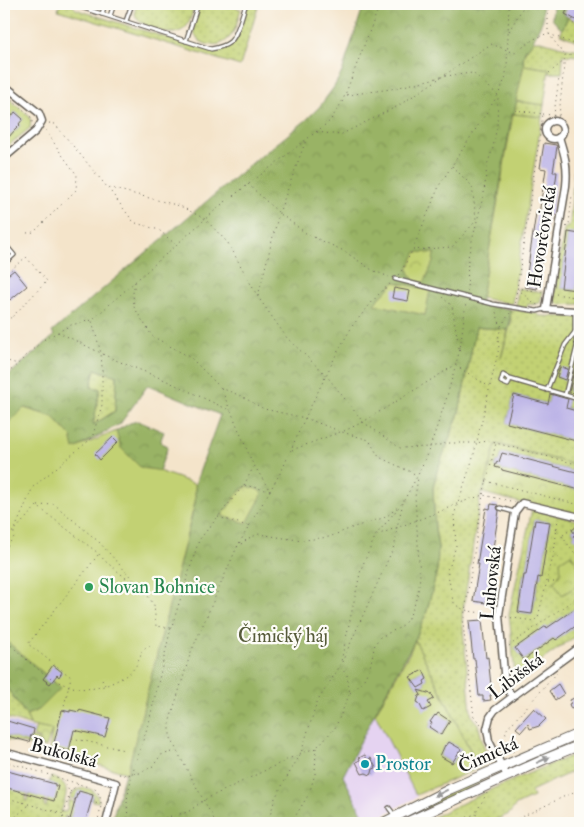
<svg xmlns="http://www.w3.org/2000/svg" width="584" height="827" viewBox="0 0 584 827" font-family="'IM FELL Double Pica',serif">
  <defs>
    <pattern id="grass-dots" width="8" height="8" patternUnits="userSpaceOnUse" patternTransform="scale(1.25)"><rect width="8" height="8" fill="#c2d173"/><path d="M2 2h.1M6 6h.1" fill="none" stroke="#a6b363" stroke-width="1.8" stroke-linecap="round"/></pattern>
    <pattern id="forest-crowns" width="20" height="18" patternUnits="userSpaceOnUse" patternTransform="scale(1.25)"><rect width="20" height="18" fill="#99b365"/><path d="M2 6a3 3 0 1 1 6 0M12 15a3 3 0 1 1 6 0" fill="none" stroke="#839957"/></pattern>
    <pattern id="park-crowns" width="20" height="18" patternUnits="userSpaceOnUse" patternTransform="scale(1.25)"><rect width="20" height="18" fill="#c2d173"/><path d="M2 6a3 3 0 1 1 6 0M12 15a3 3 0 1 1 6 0" fill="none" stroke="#a6b363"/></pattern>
  </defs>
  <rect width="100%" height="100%" fill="#fdfcf7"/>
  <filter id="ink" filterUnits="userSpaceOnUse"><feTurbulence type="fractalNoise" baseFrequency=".02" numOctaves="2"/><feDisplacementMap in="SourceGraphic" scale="10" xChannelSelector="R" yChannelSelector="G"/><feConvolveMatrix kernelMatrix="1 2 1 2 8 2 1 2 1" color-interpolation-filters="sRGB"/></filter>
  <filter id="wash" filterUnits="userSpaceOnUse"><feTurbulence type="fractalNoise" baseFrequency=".0096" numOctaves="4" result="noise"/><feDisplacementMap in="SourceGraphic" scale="20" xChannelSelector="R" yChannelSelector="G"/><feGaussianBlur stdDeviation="1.12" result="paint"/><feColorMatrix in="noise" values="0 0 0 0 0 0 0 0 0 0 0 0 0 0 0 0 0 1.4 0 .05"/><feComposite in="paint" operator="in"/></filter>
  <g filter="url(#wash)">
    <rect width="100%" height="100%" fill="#f4e4ca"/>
    <path fill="#e5d3f1" d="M375,713L417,797L383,815L367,822L343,776Z"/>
    <g fill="url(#grass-dots)" stroke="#6f7648" fill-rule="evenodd">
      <path d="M60,4H71L76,9L81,11L204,49C236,57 241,26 248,4H259L240,66L58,10Z"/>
      <path d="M136,4H195C192,12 191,23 184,29C181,31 177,33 173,33C165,34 142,26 137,19C134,14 135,9 136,4Z"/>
      <path d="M200,4H230V6L241,9C238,18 236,31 229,38C219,49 197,47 194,31C193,22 197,12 200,4Z"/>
      <path d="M568,17L578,22L580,21V42L560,34Z"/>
      <path d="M533,41H541L562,47L580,50V56L563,55L562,73H549V69L524,65C522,52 526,51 533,41Z"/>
      <path d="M516,101L544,105L542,117L514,114Z"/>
      <path d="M574,171L580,194V234L568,233L561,288L575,290L579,266V260H580V304L560,305L554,300V296L564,229L569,225L570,222Z"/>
      <path d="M518,288L543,292L540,303L534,304V305L528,304L527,308L516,306Z"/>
      <path d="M510,309L536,313L540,316L580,317V355L575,373H572L568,391L580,394V412L566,408L568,399L550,394L548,404L514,395L507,423L580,442V466L497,444L483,493H481L462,617L471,713L472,717L478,724L487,758L485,764L479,768L415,640L427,611L437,570L438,547L435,529L433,488L437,471L459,413L476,327L508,330L501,358L511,322Z"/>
      <path d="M95,369L117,376L115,411L93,425L100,389L91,387Z"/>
      <path d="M532,509L580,521V529L578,526L572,530L575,534L573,536L580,546V605L547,628L515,648L524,660L554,638L556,640L580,623V633L518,677L515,675L509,614ZM535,520L550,522L541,577H539L532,614L518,612L523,575H526Z"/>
      <path d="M4,684L26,715L31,726L4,717Z"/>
      <path d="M4,735L28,742L30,737L38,740L41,748L4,739Z"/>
      <path d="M580,752V768L531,791L533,797L516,805L509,814L489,823H421L494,788Z"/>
      <path d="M51,777C71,783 67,792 62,809L60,811L66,812L69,800L75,802L73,807L74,808L70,818L65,816L64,818L70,820L69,823H4V787L8,788L6,795L8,796L11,788L27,793L25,801H27L29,794L46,798L44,806L46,807L48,799L57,786L49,783Z"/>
      <path d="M480,779L481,782L396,823H391L437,799Z"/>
      <path d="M83,788C93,788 97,793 99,802L92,801L93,795L77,794L75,799L70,798L74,791Z"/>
    </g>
    <g fill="url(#forest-crowns)" stroke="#5a6840" fill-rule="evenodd">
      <path d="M364,4H542L543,19L532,43L525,50L523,59L524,65L514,114H512L480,305L510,309V321L508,330L476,327L459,413L437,471L433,488L435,529L438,547L437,570L427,611L415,640L375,713L343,776L366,821L362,823H111L125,773H127L195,503V484L220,415L148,385L120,424L73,450L53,417L25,408L4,427V379L54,336L52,332L246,168L305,121L320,106L334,87L342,72ZM395,282L429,290L425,315L375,304ZM95,369L117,376L115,411L93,425L100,389L91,387Z"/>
      <path d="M553,4H568L564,14L568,17L562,30L552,19Z"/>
      <path d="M138,421L164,432L160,442L168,446L159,471L141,468L121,448L116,431L130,423Z"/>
      <path d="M4,639L61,688L39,710L26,715L4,684Z"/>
    </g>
    <g fill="url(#park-crowns)" stroke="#6f7648">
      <path d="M416,252L434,253L433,262L424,283L413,280L408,269Z"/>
      <path d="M496,444L580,466V473L502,453L499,462L497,461L495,466L502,469V470L580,490V518L483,493Z"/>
      <path d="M247,486L259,490L262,494L260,499L247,523L222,516L237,494Z"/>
      <path d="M571,554L580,569V584L562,595L554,582L561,572L560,561Z"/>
      <path d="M36,726L52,730L46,748L42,747L39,739L33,736Z"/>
    </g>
    <g fill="#c2d173" stroke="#6f7648" fill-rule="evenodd">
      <path d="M524,65L549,69L544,105L516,101Z"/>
      <path d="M4,95L28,115C31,119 31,122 30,128L4,149L7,144L5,143H4V140L7,136L9,137L14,130L16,131L20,125L18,123L23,119L15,112L9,120L4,126Z"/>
      <path d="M513,114L542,117L512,304L481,298Z"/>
      <path d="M395,282L430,290L425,315L374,304Z"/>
      <path d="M24,408L53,417L71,436L74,449L116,431L121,448L141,468L156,470L195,484V502L127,773L49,751L52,730L31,726L26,715L39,710L61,688L4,639V427Z"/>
      <path d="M415,640L479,768L416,795L375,714L409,654ZM421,671H423L427,679L424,681L425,684L421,687L420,686L417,687L411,678V676ZM438,713L450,721L441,735L429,727ZM449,742L461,749L452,763L440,756L443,751L442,750Z"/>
    </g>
    <g id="blocks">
      <g fill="#bdb5e7">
        <path d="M570,4H580V21L577,19L576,20L565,14Z"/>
        <path d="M15,112L23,119L19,124L20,125L15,130L8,138L7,137L4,140V126Z"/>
        <path d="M544,143L556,145L557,147L553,172H557L551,216L548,215L537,289L525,287L536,213L539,214L546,169L540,168Z"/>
        <path d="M568,232L580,234V261L576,290L561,288Z"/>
        <path d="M14,270L27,286L10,300L4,292V278Z"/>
        <path d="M394,288L410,291L408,301L392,298Z"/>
        <path d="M560,367L568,369L565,380L557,377Z"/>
        <path d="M574,371L580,373V394L569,392Z"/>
        <path d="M550,394L568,399L566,408L580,412V442L507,423L514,395L548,404Z"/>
        <path d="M113,437L118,442L100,460L95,454Z"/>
        <path d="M502,453L580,473V490L502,470V469L495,467L497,461L499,462Z"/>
        <path d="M491,504L498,505L497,508L499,511L490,566H492L486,603L473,601L479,564H477L486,508L490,509Z"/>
        <path d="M535,520L550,522L541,578L538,577L532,614L518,612L524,575H526Z"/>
        <path d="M577,526V530L580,531V546L573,536L575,534L572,530Z"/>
        <path d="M580,605V623L556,640L554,638L524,660L515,648L546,626L547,628Z"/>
        <path d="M482,620L486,658L488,657L492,695H490L491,700L483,701V696H479L475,659H473L469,621Z"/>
        <path d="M53,665L62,672L59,677L57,675L50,684L43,679Z"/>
        <path d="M423,670L427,679L424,681L425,684L418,688L410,677Z"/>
        <path d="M558,684L564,694L555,700L549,691Z"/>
        <path d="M418,690L431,694L434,699L428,702L431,707L423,711L419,703L417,702L419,696L421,695Z"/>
        <path d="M580,695V705L571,709L569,704L571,703L570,700Z"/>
        <path d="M534,708L546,719L539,726L530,729L528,724L521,732L516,728Z"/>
        <path d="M62,710L70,712V710L79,712V710L110,718L105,737L74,730L69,751L53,747Z"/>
        <path d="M438,713L450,721L441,735L429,727L432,723L430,722L435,715L436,716Z"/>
        <path d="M4,720L34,729L33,735H31L29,742L4,735Z"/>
        <path d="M449,742L461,749L452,763L440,756L445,745L446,746Z"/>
        <path d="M365,755L367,760L371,758L376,768L373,769L372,773L371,775L368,774L366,773L362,774L356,762L360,760L359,758Z"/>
        <path d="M4,770L55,784V786H58L54,801L4,787Z"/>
        <path d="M79,791L93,795L85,823H69L77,794H78Z"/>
      </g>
    </g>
  </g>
  <g filter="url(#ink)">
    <use href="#blocks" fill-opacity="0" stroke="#686259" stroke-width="1"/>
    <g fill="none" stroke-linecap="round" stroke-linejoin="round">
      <g stroke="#686259" stroke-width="5.5">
        <g id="lane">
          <path d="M75,4L80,7L211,49C217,48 225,46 230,42C238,35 242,14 246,4"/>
          <path d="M102,14L105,4"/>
          <path d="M110,16L114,4"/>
          <path d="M126,21L132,4"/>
          <path d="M186,41L198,4"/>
          <path d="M4,243L14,255L4,264"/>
          <path d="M395,279L493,304L537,311L545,309"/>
          <path d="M575,311V332L577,346L565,395L575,398"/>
          <path d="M510,379L508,385L501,382L503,375L510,379L565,395"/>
          <path d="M547,390L565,345L575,332"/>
          <path d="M500,508L514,512"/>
          <path d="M580,528V527"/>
          <path d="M389,808L395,816"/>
        </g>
      </g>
      <g stroke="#686259" stroke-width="9">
        <g id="street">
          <path d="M4,85L39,113L42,121L36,131L4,158"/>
          <circle cx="554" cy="130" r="9"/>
          <path d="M559,137C565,156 568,166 566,186L546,309L575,311L580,310"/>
          <path d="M512,697L505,684L499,615L515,512L522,503L580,517"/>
          <path d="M4,752L116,783L106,823"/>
          <path d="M507,776L489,741L487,729L490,717L495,710L512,697L580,647"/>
        </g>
      </g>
      <g stroke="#686259" stroke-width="11">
        <g id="secondary">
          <path d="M383,823L450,789L580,733"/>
          <path d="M405,823L543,760L580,745"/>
        </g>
      </g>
      <g stroke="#686259" stroke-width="1" stroke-dasharray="1 4" stroke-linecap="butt">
        <path d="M548,4V33L564,54"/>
        <path d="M573,19L572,23L580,27"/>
        <path d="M509,31L525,4"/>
        <path d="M549,34L580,46"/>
        <path d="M549,73L564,61"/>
        <path d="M445,76L473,73L498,95"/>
        <path d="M4,94L30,115L32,121V125"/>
        <path d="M347,95L391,89L441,77"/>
        <path d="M515,110L543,114L517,288L534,304L538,305L540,303"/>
        <path d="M543,114L559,116"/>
        <path d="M553,121L559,78"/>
        <path d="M49,123L55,124L107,187L180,206L205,219L228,243L258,297L287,338L326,375L363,422L400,448L430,447L449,443H476L488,441L580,465"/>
        <path d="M317,132L340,135L398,106L491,44L515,53L534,39L548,33"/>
        <path d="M565,134L564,126L559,116L565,55L580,56"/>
        <path d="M452,166L472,186L476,219"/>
        <path d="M248,184L279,213L307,234L344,251L372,270L389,277"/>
        <path d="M108,188L132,220L136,223L159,230L175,244"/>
        <path d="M566,227L569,224L572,195"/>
        <path d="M27,233L34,232L76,190L77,175L60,152L45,129"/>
        <path d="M413,250L452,247L475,222"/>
        <path d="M4,271L6,274L26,257L47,281L11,318"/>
        <path d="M398,275L402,270L412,251L440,184L498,95L505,79L507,67L509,4"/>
        <path d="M135,282L133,293L134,307L152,336L191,358L221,388L230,410"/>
        <path d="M467,291L468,257L484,193L487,165L493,148L497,125L498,96"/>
        <path d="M556,294L580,298"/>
        <path d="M258,296L279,213L306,140"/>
        <path d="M442,297L452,306L459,348"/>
        <path d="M515,303L517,288L542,292"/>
        <path d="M4,310L11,318L4,325"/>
        <path d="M501,326L510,313"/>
        <path d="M58,332L113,359L165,380L231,411L252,462L270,491"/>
        <path d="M4,360L18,364"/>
        <path d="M4,377L43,340L71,325L92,320L221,205L271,167L330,121L342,102L345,95L380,4"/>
        <path d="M221,388L241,396L264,409L305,418L342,432L369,440L379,457L417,475"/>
        <path d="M344,431L363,422L455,365L488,386"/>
        <path d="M292,450L340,432"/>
        <path d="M486,481L580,505"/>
        <path d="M244,485L254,466"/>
        <path d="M38,506L54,504L99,542L137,584L138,586"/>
        <path d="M218,517L248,526"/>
        <path d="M556,528L580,561"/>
        <path d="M377,535L439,512L459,503L483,495L515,502"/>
        <path d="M563,535L576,526"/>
        <path d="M4,538L14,531L33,487L92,438L102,405V367L101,353L92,321"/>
        <path d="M237,547L249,538L259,534L290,539L305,540L329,537L354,527L386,517L399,506"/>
        <path d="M4,550L14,537V531L37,506L98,553L105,561L148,596L154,605L156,626L171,628"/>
        <path d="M545,551L554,553L561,561"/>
        <path d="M548,582H554"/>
        <path d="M492,614C480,612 460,613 453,601L447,569L450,565L456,546L454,515L473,458L499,348L498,339L501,327L495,309"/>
        <path d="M506,617L534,621L538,617L554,553L558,518"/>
        <path d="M4,639C35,667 68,704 114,682C134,672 136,669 143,649L150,646"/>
        <path d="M509,646L580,595"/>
        <path d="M342,662L395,544L397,527L403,503"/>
        <path d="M102,680L105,685"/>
        <path d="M350,693L362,683L370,667L375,644L380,637L399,628L403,625L409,617L414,606L418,592L420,577L415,497L418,478"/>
        <path d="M63,710L71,677L28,644L98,555"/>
        <path d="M481,724L474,717L463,624L483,495L496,443"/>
        <path d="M72,738L124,750"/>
        <path d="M513,752L505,731L557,673"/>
        <path d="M4,761L95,789C105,799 100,812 97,823"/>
        <path d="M119,774L124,775L140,773L153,766L161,755L176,751"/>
        <path d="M70,792L78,784"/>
        <path d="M487,793L475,814L491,822"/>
        <path d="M4,797L63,814"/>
        <path d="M69,799L75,800"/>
        <path d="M91,802L100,804"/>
        <path d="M63,817L70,819"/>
        <path d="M86,820L96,823"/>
        <path d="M8,823L29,805"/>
        <path d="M61,823L70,793L63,779"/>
        <path d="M128,823L127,800L132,774L149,722L170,632L199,540L244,485L270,491"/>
        <path d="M146,823L151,821L188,812L204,800L301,753L316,748L335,728L350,693L347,675L341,668"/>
        <path d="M216,823L177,751L170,736V720L191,652L237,547L282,470L305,418L339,349L353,325L378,295L392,282"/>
        <path d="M268,823L275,798L301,753L317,702L340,666L361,569L376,535L403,502L418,475L430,447L446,400L460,349L466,302"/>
        <path d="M291,823L309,794L315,774L316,748"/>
        <path d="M368,823L377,819"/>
        <path d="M453,823L475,814"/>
        <path d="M509,823L580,789"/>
      </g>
      <use href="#lane" stroke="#fff" stroke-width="3"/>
      <use href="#street" stroke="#fff" stroke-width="6"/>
      <use href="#secondary" stroke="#fff" stroke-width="9"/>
    </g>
    <defs><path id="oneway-solid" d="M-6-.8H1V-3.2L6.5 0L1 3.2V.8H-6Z" transform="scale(1.25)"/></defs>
    <g fill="#999">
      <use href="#oneway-solid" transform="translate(543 760) rotate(-24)"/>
      <use href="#oneway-solid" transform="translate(441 793) rotate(154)"/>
    </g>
  </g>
  <circle fill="#2e9e5b" stroke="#fdfcf7" stroke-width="2" cx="89" cy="587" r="5"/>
  <circle fill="#0f9aa8" stroke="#fdfcf7" stroke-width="2" cx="365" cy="764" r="5"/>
  <g text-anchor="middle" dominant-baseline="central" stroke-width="4.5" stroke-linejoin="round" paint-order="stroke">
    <g font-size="19" fill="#1c1c1c" stroke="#fdfcf7">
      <text transform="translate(542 237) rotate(-81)">Hovorčovická</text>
      <text transform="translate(491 583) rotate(-84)">Luhovská</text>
      <text transform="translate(516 676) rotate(-37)">Libišská</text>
      <text transform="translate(64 753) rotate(15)">Bukolská</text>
      <text transform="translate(488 755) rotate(-24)">Čimická</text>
    </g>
    <g font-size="19" fill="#27864d" stroke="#fdfcf7" text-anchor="start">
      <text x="99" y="587">Slovan Bohnice</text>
    </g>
    <g font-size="19" fill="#565b3a" stroke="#fdfcf7">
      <text x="283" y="636">Čimický háj</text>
    </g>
    <g font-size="19" fill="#0d838f" stroke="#fdfcf7" text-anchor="start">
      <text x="375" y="764">Prostor</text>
    </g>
  </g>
  <rect width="584" height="827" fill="none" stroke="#fdfcf7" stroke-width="20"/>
</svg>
